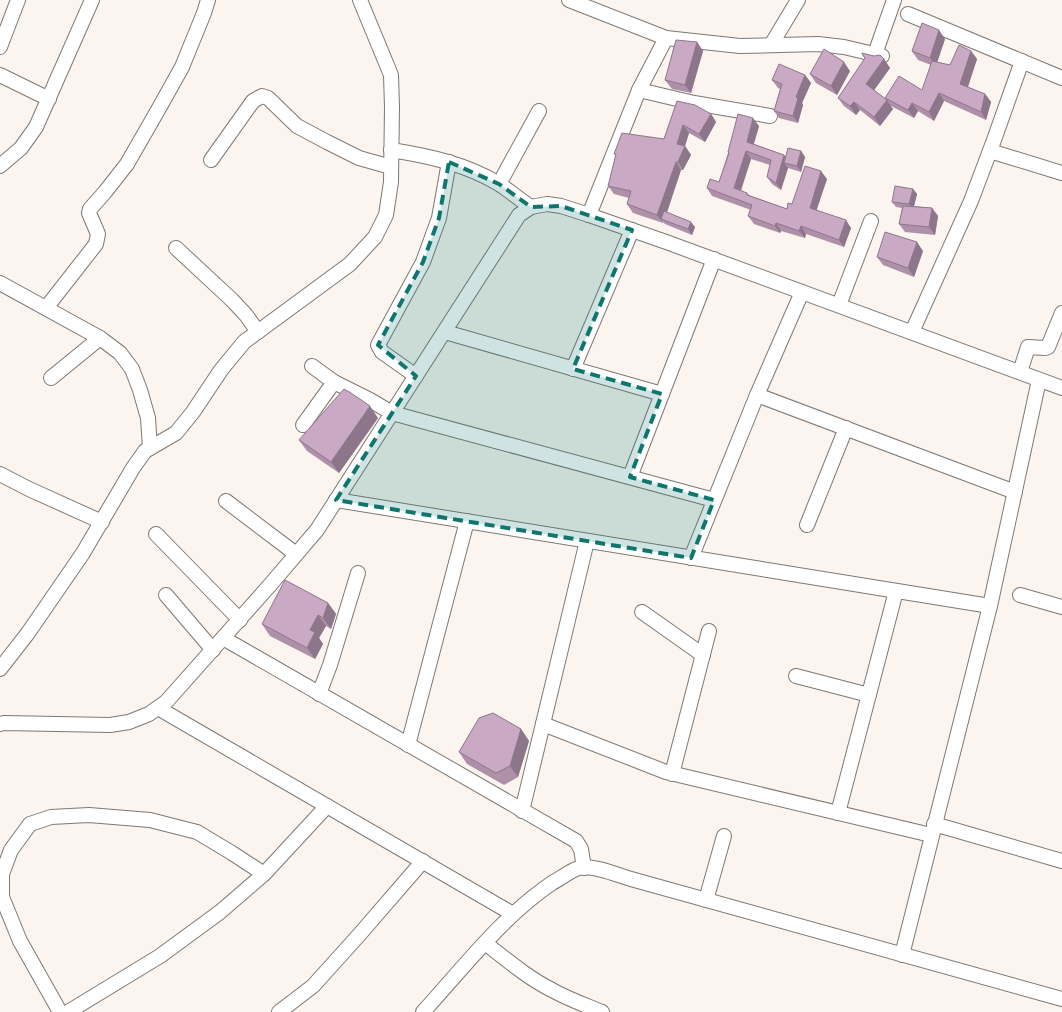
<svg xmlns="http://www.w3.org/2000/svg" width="1062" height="1012" viewBox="0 0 1062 1012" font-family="Lato,sans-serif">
  <rect width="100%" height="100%" fill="#fbf4ef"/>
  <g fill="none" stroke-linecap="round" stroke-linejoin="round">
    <g stroke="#7e7873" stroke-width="16">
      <g id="minor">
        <path d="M569,0L666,38L740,46L818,44L844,47L882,56"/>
        <path d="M908,14L1062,78"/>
        <path d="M771,45L798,0"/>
        <path d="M0,47L18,0"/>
        <path d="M875,54L894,0"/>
        <path d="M0,75L49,99"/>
        <path d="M639,90L694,103L770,116"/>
        <path d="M391,150C429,156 466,164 499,184C510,191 520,200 531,207"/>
        <path d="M990,151L1062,173"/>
        <path d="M211,160L253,101L262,96L268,98L297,126L327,142L359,158L391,167"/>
        <path d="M0,166L21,148L36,127L92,0"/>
        <path d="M499,184L539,111"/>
        <path d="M589,215L639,90L666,38"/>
        <path d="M176,248L232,300L246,315L258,332"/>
        <path d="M0,283L100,338L120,353L132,369L140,390L148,418L150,448"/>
        <path d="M839,305L871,221"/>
        <path d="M46,308L96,244L98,234L89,213L90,209L105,192L127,164L158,110L182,67L204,13L208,0"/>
        <path d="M445,332L662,394"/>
        <path d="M912,332L971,201L994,140L1022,61"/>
        <path d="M312,366L334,382L370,400L392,413L714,500"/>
        <path d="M573,369L632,230"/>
        <path d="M1020,372L1028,347L1045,348L1048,347L1062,313"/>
        <path d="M416,376L382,352L378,345L423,262L439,218L449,162"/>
        <path d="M51,378L100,338"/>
        <path d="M757,395L1015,492"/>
        <path d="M303,425L334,382"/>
        <path d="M0,474L29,489L102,522"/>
        <path d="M630,477L714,259"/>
        <path d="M336,500L990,606"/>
        <path d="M226,501L296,554"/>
        <path d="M807,525L846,428"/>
        <path d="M156,534L240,620"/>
        <path d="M691,558L757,395L802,292"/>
        <path d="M166,595L213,650"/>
        <path d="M1020,595L1062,607"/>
        <path d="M642,612L703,655"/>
        <path d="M223,638L576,841L581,849L584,868"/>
        <path d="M0,669L28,633L83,553L133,468L145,451L176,433L193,412L221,370L244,342L350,264L375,237L386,215L391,182L392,107L391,75L360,0"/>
        <path d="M796,676L869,695"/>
        <path d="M319,694L330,665L358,573"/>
        <path d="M158,708L513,914"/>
        <path d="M0,724L4,723L110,725L129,722L149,714L166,702L270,585L317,530L519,215L531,207L547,204L561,206L589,215L669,243L1062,388"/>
        <path d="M543,724L666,772L931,835"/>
        <path d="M408,745L467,521"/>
        <path d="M672,774L709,631"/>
        <path d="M522,811L587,541"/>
        <path d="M838,813L896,591"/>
        <path d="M934,824L1062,861"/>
        <path d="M706,900L724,836"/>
        <path d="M485,943C507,960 528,978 552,990C568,999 585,1005 602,1012"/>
        <path d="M902,955L990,606L1039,380"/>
        <path d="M60,1012L20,941L2,897V874L11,850L30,824L51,817L89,815L150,820L197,832L232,853L264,874"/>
        <path d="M68,1012L160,956L220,912L264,874L327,806"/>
        <path d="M279,1012L313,986L359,935L423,861"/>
        <path d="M423,1012C464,967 502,917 552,883C560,879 571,870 579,868C592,864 617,875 631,879L1062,999"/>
      </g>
    </g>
    <use href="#minor" stroke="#fff" stroke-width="14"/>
  </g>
  <g fill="#ae91a9">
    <path d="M945,39L937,62L950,65L971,51L977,59L968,87L985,94L991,102L986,120L944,101L934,121L918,111L914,118L891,106L885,98L922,90L931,65L918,60L912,51Z"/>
    <path d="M697,42L703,51L691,93L672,89L665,80Z"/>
    <path d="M862,54L884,59L890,68L874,90L893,109L880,126L860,110L856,115L844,106L838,98L865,59Z"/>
    <path d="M850,71L837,95L816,83L810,74Z"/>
    <path d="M805,75L811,83L802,103L803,105L798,123L779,118L774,111L780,89L778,88L772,80Z"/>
    <path d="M677,101L711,114L716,122L705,142L689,133L685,146L691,155L683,170H681L667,213L695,227L692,235L665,224L663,222V223L633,213L627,204L629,198L614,194L608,186L616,156L614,154L664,139Z"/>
    <path d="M759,126L754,144L784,155L786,157L801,151L805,157L801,172L788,168L781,190L772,184L767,177L770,165L751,159L741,191L747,193L749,195L787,209L792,204L827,179L816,210L851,228L844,247L806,234L805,238L781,231L780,233L754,224L748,216L751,210L712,196L707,188L719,182L728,153V152Z"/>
    <path d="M913,189L917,194L914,206L932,208L938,216L935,235L905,232L899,224L902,208L896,207L892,202Z"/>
    <path d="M923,251L914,277L883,265L877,257Z"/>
    <path d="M378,418L339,473L307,451L299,440Z"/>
    <path d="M328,603L336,614L331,629L326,626L319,638L323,644L315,659L270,636L262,624Z"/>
    <path d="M521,729L529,741L518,777L504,785L467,764L459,752Z"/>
  </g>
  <g fill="#8d768a">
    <path d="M939,30L945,39L936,66L930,58Z"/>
    <path d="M697,42L703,51L691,93L685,85Z"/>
    <path d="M971,51L977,59L966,92L960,84Z"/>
    <path d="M884,59L890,68L872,93L866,84Z"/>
    <path d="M844,62L850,71L837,95L831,86Z"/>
    <path d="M805,75L811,83L802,103L803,105L798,123L793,116L796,97Z"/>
    <path d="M939,93L944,101L934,121L929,112Z"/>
    <path d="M985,94L991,102L986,120L981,112Z"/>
    <path d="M887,100L893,109L880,126L874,117Z"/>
    <path d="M854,102L860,110L856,115L850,106Z"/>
    <path d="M912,103L918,111L914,118L908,110Z"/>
    <path d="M711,114L716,122L705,142L699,134Z"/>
    <path d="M753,118L759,126L752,149L747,142Z"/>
    <path d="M683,125L689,133L684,149L685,146L691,155L683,170L678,162L677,144Z"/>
    <path d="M746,151L751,159L739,195L734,188Z"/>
    <path d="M801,151L805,157L801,172L797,166Z"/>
    <path d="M784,155L790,162L784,163L788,168L781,190L776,183Z"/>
    <path d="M676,162L681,170L664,220L661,219L663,223L657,215Z"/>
    <path d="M821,171L827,179L815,215L810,208Z"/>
    <path d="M913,189L917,194L913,210L909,204Z"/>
    <path d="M932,208L938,216L935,235L929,227Z"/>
    <path d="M846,220L851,228L844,247L839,240Z"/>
    <path d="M691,222L695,227L692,235L688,229Z"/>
    <path d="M776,223L781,231L780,233L775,226Z"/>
    <path d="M801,226L806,234L805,238L799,231Z"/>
    <path d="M917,242L923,251L914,277L908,268Z"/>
    <path d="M370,406L378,418L339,473L331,462Z"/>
    <path d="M328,603L336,614L331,629L323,618Z"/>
    <path d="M318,615L326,626L319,638L323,644L315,659L307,648L310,630Z"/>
    <path d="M521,729L529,741L518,777L510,766Z"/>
  </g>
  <g fill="#caa9c5" stroke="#8d768a">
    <path d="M922,23L939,30L930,58L912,51Z"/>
    <path d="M676,40L697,42L685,85L665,80Z"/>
    <path d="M959,45L971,51L960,84L985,94L981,112L939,93L929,112L912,103L908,110L885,98L899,76L922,90L932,61L950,65Z"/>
    <path d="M824,49L844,62L831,86L810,74Z"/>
    <path d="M862,53L874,56L880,55L884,59L866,84L887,100L874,117L854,102L850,106L838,98L865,58L862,54Z"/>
    <path d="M779,64L805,75L796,97L798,98L793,116L774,111L782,84L772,80Z"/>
    <path d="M677,101L695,105L711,114L699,134L683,125L677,144L685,146L678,162H676L657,215L627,204L631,191L608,186L616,154H614L622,133L664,139Z"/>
    <path d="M738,114L753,118L747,142L784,155L776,183L767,177L771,160L746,151L734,188L747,193V195L787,209L788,203L792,204L805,166L821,171L810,208L846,220L839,240L801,226L799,231L776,223L775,226L748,216L752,205L707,188L710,179L719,182L729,153L728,152Z"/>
    <path d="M788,148L801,151L797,166L784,163Z"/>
    <path d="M895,186L913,189L909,204L892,202Z"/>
    <path d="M903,206L932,208L929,227L899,224Z"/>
    <path d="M664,211L691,222L688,229L661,219Z"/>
    <path d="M885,232L917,242L908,268L877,257Z"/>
    <path d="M344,389L351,393L370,406L331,462L299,440Z"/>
    <path d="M285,580L328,603L323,618L318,615L310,630L315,632L307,648L262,624Z"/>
    <path d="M493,713L521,729L510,766L496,773L459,752L479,718Z"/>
  </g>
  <path fill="#0f766e" fill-opacity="0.2" stroke="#0f766e" stroke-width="4" stroke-dasharray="10 6" stroke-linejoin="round" d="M449,162L499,184L531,207L561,206L632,230L573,369L662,394L630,477L714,500L691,558L336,500L416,376L378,345L423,262L439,218Z"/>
</svg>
